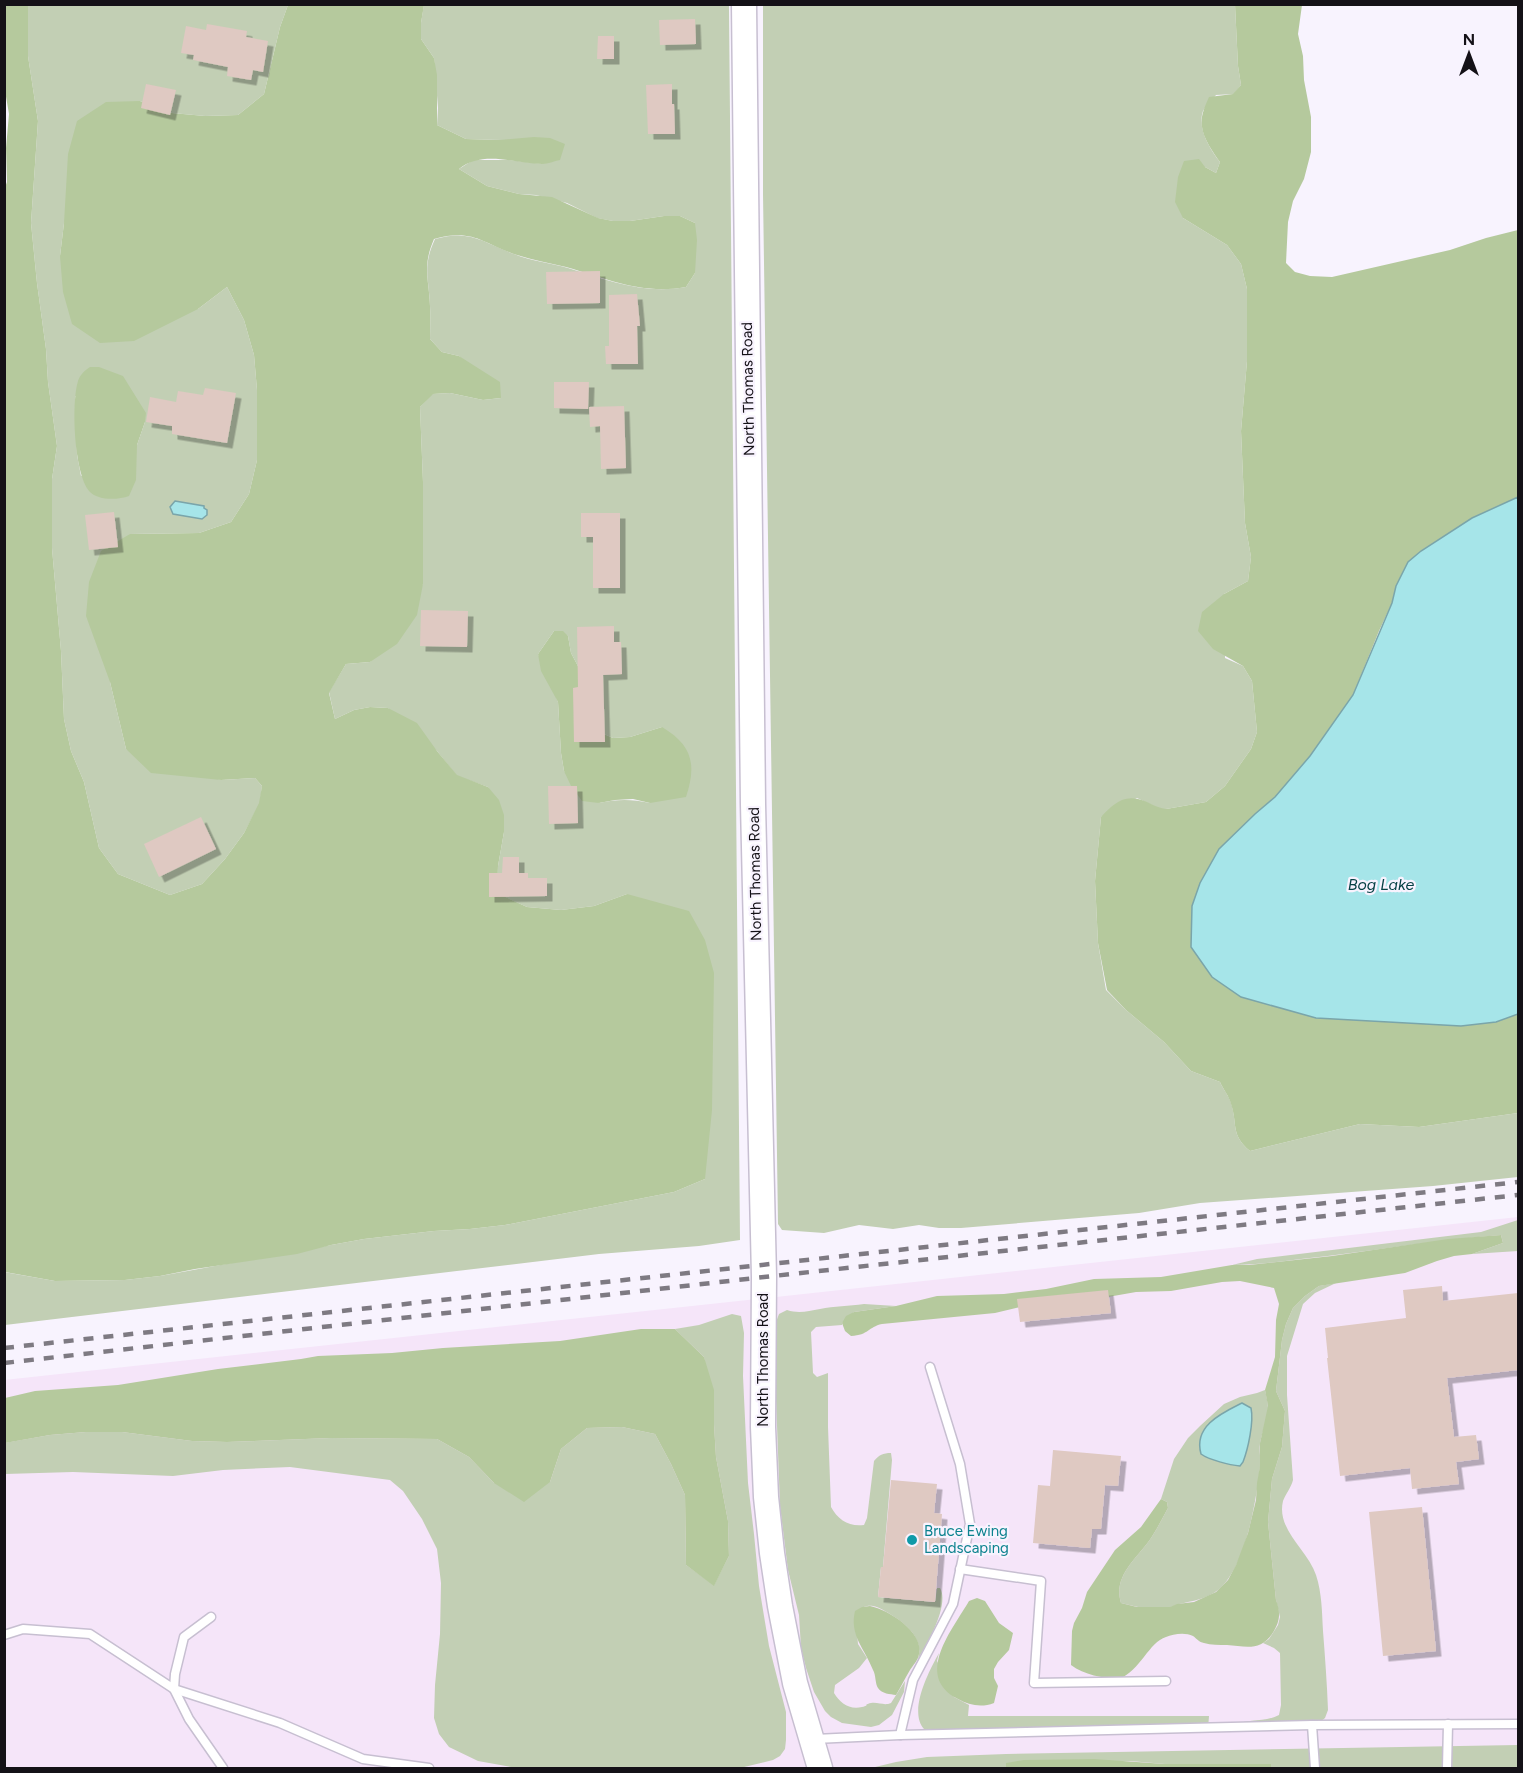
<svg xmlns="http://www.w3.org/2000/svg" width="1523" height="1773" viewBox="0 0 1523 1773" font-family="Figtree,sans-serif">
  <defs>
    <filter id="shadow"><feDropShadow dx="5.5" dy="5.5" stdDeviation="0" flood-color="#0004"/></filter>
  </defs>
  <rect width="100%" height="100%" fill="#f8f3fe"/>
  <path fill="#f5e5f9" d="M1518,1217V1768H5L4,1380Z"/>
  <g fill="#c2cfb4" fill-rule="evenodd">
    <path d="M424,4L729,5L740,1240L699,1246L599,1254L5,1325L4,1272L55,1281L125,1280L160,1276L364,1239L434,1231L470,1229L505,1225L674,1192L705,1179L627,894L594,906L561,910L527,907L496,893L498,866L504,832L488,787L457,776L437,751L388,708L370,707L354,710L335,719L329,692L346,664L370,662L423,584V482L420,407L432,394L450,393L483,400L501,398L459,356L442,352L430,339C430,328 431,317 430,306C429,278 422,267 435,239C471,229 482,242 514,254C531,261 551,263 568,268C608,280 643,295 686,287L695,273V223L680,216H664L630,221H613L597,218L567,203L536,195L519,194L487,186L459,169L473,160H509L543,164L500,140L466,139L437,125L438,108L434,58L421,39V23ZM554,631L568,636L571,653L579,668L597,731L613,738L630,737L662,727L650,803C632,799 617,799 599,803L564,771L561,753L558,702L538,654Z"/>
    <path d="M28,5H288L280,27L264,94L238,115L205,116L172,113L140,101L64,223L60,256L198,309L227,287L244,320L254,355L257,390V460L249,494L231,522L199,533L130,534L110,682L126,749L221,780L255,778L262,786L260,803L244,833L225,859L202,884L170,895L118,874L99,848L84,782L71,751L64,719L61,651L52,548V479L57,446L48,382L46,349L37,283L31,223L38,121L28,56ZM75,396L145,422L137,445L81,476L77,455Z"/>
    <path d="M763,5H1235L1238,66L1241,85L1234,94L1216,95C1212,100 1206,106 1203,111C1197,129 1210,149 1220,162L1216,173L1205,167L1183,218L1227,245L1241,264L1247,289V361L1241,431L1245,523L1251,557L1248,581L1224,594L1225,658L1243,666L1252,681L1257,732L1251,749L1225,786L1206,802L1166,809H1160L1137,798L1101,817L1095,881L1098,943L1106,990L1126,1010L1164,1042L1191,1071L1220,1082C1223,1089 1229,1096 1231,1103C1238,1125 1230,1134 1250,1151L1360,1124L1419,1127L1518,1113V1177L1433,1186L1200,1203L1139,1213L961,1228H939L919,1225L893,1229L859,1225L824,1233L782,1230L778,1224L763,194Z"/>
    <path d="M1518,1220V1251L1472,1254L1503,1243L1501,1235C1434,1240 1367,1252 1301,1259C1278,1262 1255,1265 1232,1265L1257,1259L1481,1232Z"/>
    <path d="M1336,1283L1315,1293L1303,1304L1287,1356V1395L1293,1480C1291,1488 1285,1495 1283,1501C1276,1530 1308,1550 1316,1575C1322,1593 1322,1613 1323,1631C1325,1657 1327,1683 1328,1710L1325,1718L1315,1726H1232C1247,1718 1264,1723 1279,1715L1281,1705L1280,1653L1274,1648L1263,1643L1269,1639L1278,1625L1280,1617L1276,1600L1268,1522L1272,1479L1282,1447L1285,1411L1276,1391L1282,1340L1286,1324L1293,1308L1305,1296L1319,1286Z"/>
    <path d="M864,1304L896,1306L854,1312L842,1323V1325L816,1327L811,1332L813,1373L817,1377L828,1373V1427L831,1507C838,1520 849,1527 864,1525L867,1518L874,1461C879,1455 883,1453 891,1453L892,1460L883,1567H881L878,1597L935,1602L937,1588H940C950,1604 927,1645 918,1659C924,1639 907,1624 890,1614C885,1611 879,1607 873,1606C866,1605 861,1608 855,1612L858,1644L867,1658L859,1668L835,1685L834,1693C840,1703 849,1710 862,1707C871,1705 862,1705 871,1703C879,1702 884,1706 891,1703L905,1681L904,1692L892,1715L879,1725L871,1727L842,1723L831,1717L825,1711L814,1692L806,1668L801,1648L799,1615L788,1570L780,1506L775,1372L776,1322L779,1314L787,1310C799,1314 808,1311 820,1309C834,1306 849,1306 864,1304Z"/>
    <path d="M732,1314L741,1316L744,1333L743,1376L748,1483L754,1534L759,1586L769,1646L786,1712V1740L785,1749L780,1756L773,1760L740,1768L657,1767L585,1768L511,1767L478,1761L449,1747L439,1734L434,1718L435,1685L440,1634L441,1583L437,1549L422,1519L403,1491L390,1480L290,1467L223,1470L173,1476L73,1472L5,1474L4,1443L50,1435L86,1432H122L192,1441L227,1442L331,1438L437,1439L469,1457L494,1483L550,1482L561,1449L587,1428L622,1427L655,1434L671,1464L685,1495L686,1565L714,1585L729,1556L728,1521L716,1457L714,1424L704,1357L675,1329L699,1325Z"/>
    <path d="M1265,1390C1266,1395 1268,1402 1268,1408C1268,1420 1262,1431 1260,1444C1259,1451 1261,1459 1260,1467C1256,1501 1246,1567 1218,1590C1207,1599 1192,1601 1179,1604C1176,1605 1174,1606 1171,1607C1155,1611 1136,1607 1121,1603C1113,1577 1135,1560 1149,1541C1156,1531 1162,1519 1168,1508L1167,1502L1161,1499L1174,1459L1188,1438L1200,1426L1224,1404L1240,1397L1257,1393Z"/>
    <path d="M939,1653L937,1661L954,1697L969,1705L968,1716H1209L1208,1729H924C908,1711 929,1671 939,1653Z"/>
    <path d="M1518,1745V1768H1271V1764H1165L1130,1761L1007,1763L1006,1768H871L896,1762L927,1757L1006,1754Z"/>
  </g>
  <g fill="#b5c99d">
    <path d="M6,5H28V56L38,121L31,223L37,283L46,349L48,382L57,446L52,479V548L61,651L64,719L71,751L84,782L99,848L118,874L170,895L202,884L225,859L244,833L259,803L262,786L255,778L221,780L151,773L126,749L110,682L86,616L89,582L101,551L130,534L199,533L231,522L249,494L257,460V390L254,355L244,320L227,287L198,309L134,341L100,343L72,324L63,292L60,256L64,223L68,154L77,121L106,102L140,101L172,113L205,116L238,115L264,94L280,27L288,5H424L421,23V39L434,58L437,75V125L466,139L500,140L534,137L550,138L565,144L560,160C554,161 548,164 542,164C514,163 482,150 459,169L487,186L519,194L552,197L598,218L613,221H630L664,216H680L695,223L697,240L695,273L686,287C642,295 608,279 566,267C550,263 533,260 517,255C483,244 474,228 434,239C422,267 429,278 430,306C431,317 430,328 430,339L442,352L459,356L500,382L501,398L483,400L450,393L433,394L420,407L423,482V584L417,615L397,644L370,662L346,664L329,693L335,719L354,710L370,707L388,708L417,723L437,751L457,775L488,787L499,800L504,815V832L498,866L497,893L527,907L561,910L594,906L627,894L689,911L705,940L714,973L712,1110L705,1179L674,1192L505,1225L470,1229L434,1231L364,1239L331,1245L297,1254L195,1269L160,1276L125,1280L55,1281L5,1272L4,190L7,182L6,148L9,114L4,85Z"/>
    <path d="M1235,5H1302L1298,34L1303,56L1304,80L1311,117V152L1304,179L1293,201L1288,222L1286,263L1295,272L1310,276L1332,277L1450,250L1486,238L1518,230V497L1472,518L1421,551L1408,562L1396,586L1392,603L1379,631L1353,695L1310,756L1275,797L1255,814L1516,1014H1518V1113L1419,1127L1360,1124L1250,1151C1230,1134 1238,1125 1231,1104C1229,1096 1223,1089 1220,1082L1191,1071L1164,1042L1126,1010L1107,990L1098,943L1095,881L1101,817C1111,806 1122,795 1138,799C1148,801 1156,808 1166,809L1206,802L1225,786L1251,749L1257,732L1252,681L1243,666L1213,649L1198,631L1202,612L1224,594L1248,581L1251,557L1245,523L1241,431L1247,361V289L1241,264L1227,245L1183,218L1175,202L1178,177L1184,161L1199,159L1205,167L1216,173L1220,162C1214,154 1203,138 1202,127C1200,117 1205,106 1209,97L1233,94L1241,85L1238,66Z"/>
    <path d="M90,367H99L123,376L146,413L145,422L137,445L136,480L129,496C118,500 98,501 89,491C74,473 71,403 78,381C80,375 84,371 90,367Z"/>
    <path d="M554,631H563L568,636L571,653L579,668L597,731L613,738L630,737L662,727C692,745 697,764 686,797L650,803L633,799L615,800L599,803L582,801L571,786L564,771L561,753L558,702L541,671L538,654Z"/>
    <path d="M1501,1235L1503,1243L1472,1254L1454,1256L1437,1261L1405,1273L1319,1286L1305,1296L1293,1308L1286,1324L1282,1340L1276,1391L1285,1411L1282,1447L1272,1479L1268,1522L1276,1600C1281,1613 1280,1622 1272,1634C1260,1652 1244,1646 1227,1645C1219,1645 1211,1645 1204,1643C1199,1642 1197,1639 1193,1636C1185,1632 1173,1634 1166,1637C1149,1642 1140,1671 1119,1679C1103,1678 1084,1675 1071,1665L1072,1631L1074,1623L1082,1608L1087,1592L1115,1550L1141,1527L1161,1499L1167,1502L1168,1508C1162,1519 1156,1531 1149,1541C1135,1560 1113,1577 1121,1603L1137,1607H1170L1177,1604L1194,1602L1216,1592L1228,1580L1236,1565L1248,1533L1256,1500L1257,1483L1260,1466V1443L1268,1406L1265,1390L1275,1357L1276,1320L1279,1304L1274,1288L1240,1281L1222,1282L1171,1291L1136,1292L1102,1298L1020,1307L995,1313L882,1324C868,1327 869,1335 851,1336L845,1331L842,1323L846,1316L854,1312L896,1306L937,1296L1004,1294L1046,1289L1094,1279L1161,1277L1232,1265H1249L1332,1256L1448,1239Z"/>
    <path d="M641,1329H675L704,1357L714,1390V1424L716,1457L728,1521L729,1556L714,1586L686,1565L685,1495L671,1464L655,1434L622,1427L587,1428L561,1449L550,1482L524,1502L494,1483L469,1457L437,1439L331,1438L227,1442L192,1441L122,1432H86L50,1435L5,1443V1398L35,1391L118,1385L218,1369L301,1359L318,1356L392,1353L443,1348L560,1341Z"/>
    <path d="M977,1598L985,1601L999,1623L1013,1633L1009,1650L998,1662L994,1669V1678L998,1686L994,1703C981,1708 969,1705 958,1699C913,1676 953,1629 969,1601Z"/>
    <path d="M870,1606C889,1610 924,1632 919,1654C918,1661 913,1665 910,1670C905,1678 901,1687 896,1695C890,1694 882,1694 878,1688C875,1684 876,1675 873,1670C865,1649 849,1635 855,1611L862,1607Z"/>
    <path d="M1094,1759L1165,1764H1271V1768H1006V1763L1024,1760Z"/>
  </g>
  <g fill="#a6e5e9" stroke="#7aa5aa" stroke-width="1.5">
    <path d="M1518,497V1014L1496,1022L1461,1026L1316,1018L1241,997L1212,977L1191,947L1192,906L1200,883L1219,849L1255,814L1275,797L1310,756L1353,695L1392,603L1396,586L1408,562L1421,551L1472,518Z"/>
    <path d="M175,501L204,506V508L207,510V515L202,519L173,514L170,507Z"/>
    <path d="M1242,1403L1251,1408C1254,1422 1248,1449 1243,1462L1240,1466C1230,1465 1209,1460 1201,1454C1193,1426 1222,1413 1242,1403Z"/>
  </g>
  <g fill="#dfc9c2" filter="url(#shadow)">
    <path d="M695,19L696,44L660,45L659,20Z"/>
    <path d="M207,24L247,31L246,37L268,41L263,72L253,70L251,80L227,76L228,67L193,60L194,55L181,53L186,26L206,30Z"/>
    <path d="M598,36H614V59H597Z"/>
    <path d="M146,84L176,90L170,115L141,108Z"/>
    <path d="M672,84V104H674L675,134H648L646,85Z"/>
    <path d="M600,271V303L547,304L546,272Z"/>
    <path d="M637,294L640,326H637L638,364H606L605,346H609V295Z"/>
    <path d="M554,382H589L588,409L554,408Z"/>
    <path d="M205,388L236,393L227,443L172,434V426L146,422L150,397L176,402L178,391L203,395Z"/>
    <path d="M624,406L626,468L601,469L600,426L590,427L589,407Z"/>
    <path d="M114,512L118,547L89,550L85,515Z"/>
    <path d="M581,513H620V588H593V537H581Z"/>
    <path d="M421,610L468,611L467,647L420,646Z"/>
    <path d="M614,626V642H621L622,674L603,675L605,742H574L573,688L578,687L577,627Z"/>
    <path d="M548,786H577L578,823L549,824Z"/>
    <path d="M201,817L216,849L159,877L144,844Z"/>
    <path d="M503,857H519V873H528V878H547V896L489,897V873H502Z"/>
    <path d="M1442,1286L1443,1301L1518,1293V1370L1447,1378L1454,1437L1476,1435L1479,1459L1456,1462L1459,1484L1412,1489L1410,1468L1340,1476L1327,1358H1328L1325,1328L1406,1318L1403,1290Z"/>
    <path d="M1108,1290L1111,1313L1020,1322L1017,1299Z"/>
    <path d="M1053,1450L1121,1456L1118,1486L1105,1485L1101,1529H1092L1090,1548L1033,1543L1038,1485L1050,1486Z"/>
    <path d="M891,1480L937,1484L934,1513L942,1514L935,1602L878,1597L881,1567H883Z"/>
    <path d="M1422,1507L1436,1651L1383,1656L1369,1512Z"/>
  </g>
  <g fill="none" stroke-linecap="round" stroke-linejoin="round">
    <g stroke="#c7bfd1" stroke-width="11">
      <g id="service">
        <path d="M960,1569L1041,1581L1034,1683L1166,1681"/>
        <path d="M211,1617L184,1637L175,1674L174,1689L189,1719L223,1768"/>
        <path d="M4,1635L23,1629L90,1634L174,1689L280,1723L363,1759L429,1768"/>
        <path d="M1312,1725L1315,1768"/>
        <path d="M900,1735L913,1680L953,1604L970,1524L960,1464L930,1367"/>
        <path d="M815,1739L900,1735L1312,1725L1518,1724"/>
        <path d="M1447,1768L1448,1724"/>
      </g>
    </g>
    <g stroke="#c7bfd1" stroke-width="27">
      <path id="secondary" d="M744,4L753,804L764,1277L763,1427L766,1497L772,1553L780,1606L795,1683L820,1768"/>
    </g>
    <use href="#service" stroke="#fff" stroke-width="8"/>
    <use href="#secondary" stroke="#fff" stroke-width="24"/>
    <g stroke="#7e7a82" stroke-width="4.5" stroke-dasharray="10 10" stroke-linecap="butt">
      <path d="M4,1348L1518,1182"/>
      <path d="M4,1363L764,1277L1518,1195"/>
    </g>
  </g>
  <circle fill="#0f9aa8" stroke="#f8f3fe" stroke-width="2" cx="912" cy="1540" r="6"/>
  <g text-anchor="middle" dominant-baseline="central" stroke-width="4.5" stroke-linejoin="round" paint-order="stroke">
    <g font-size="15" fill="#141117" stroke="#f8f3fe">
      <text transform="translate(748 389) rotate(-91)">North Thomas Road</text>
      <text transform="translate(755 874) rotate(-91)">North Thomas Road</text>
      <text transform="translate(763 1360) rotate(-90)">North Thomas Road</text>
    </g>
    <g font-size="15" fill="#0d838f" stroke="#f8f3fe" text-anchor="start">
      <text x="924" y="1531">Bruce Ewing<tspan x="924" dy="17">Landscaping</tspan></text>
    </g>
    <g font-size="16" font-style="italic" fill="#064145" stroke="#f8f3fe">
      <text x="1381" y="884">Bog Lake</text>
    </g>
  </g>
  <rect width="1523" height="1773" fill="none" stroke="#141117" stroke-width="12"/>
  <g transform="translate(1469 54)" stroke="#f8f3fe" stroke-width="4.5" paint-order="stroke">
  <path d="M0-4.5L10 22L0 15L-10 22Z" fill="#141117"/>
  <text y="-9" font-size="16" font-weight="bold" text-anchor="middle" fill="#141117">N</text>
  </g>
</svg>
